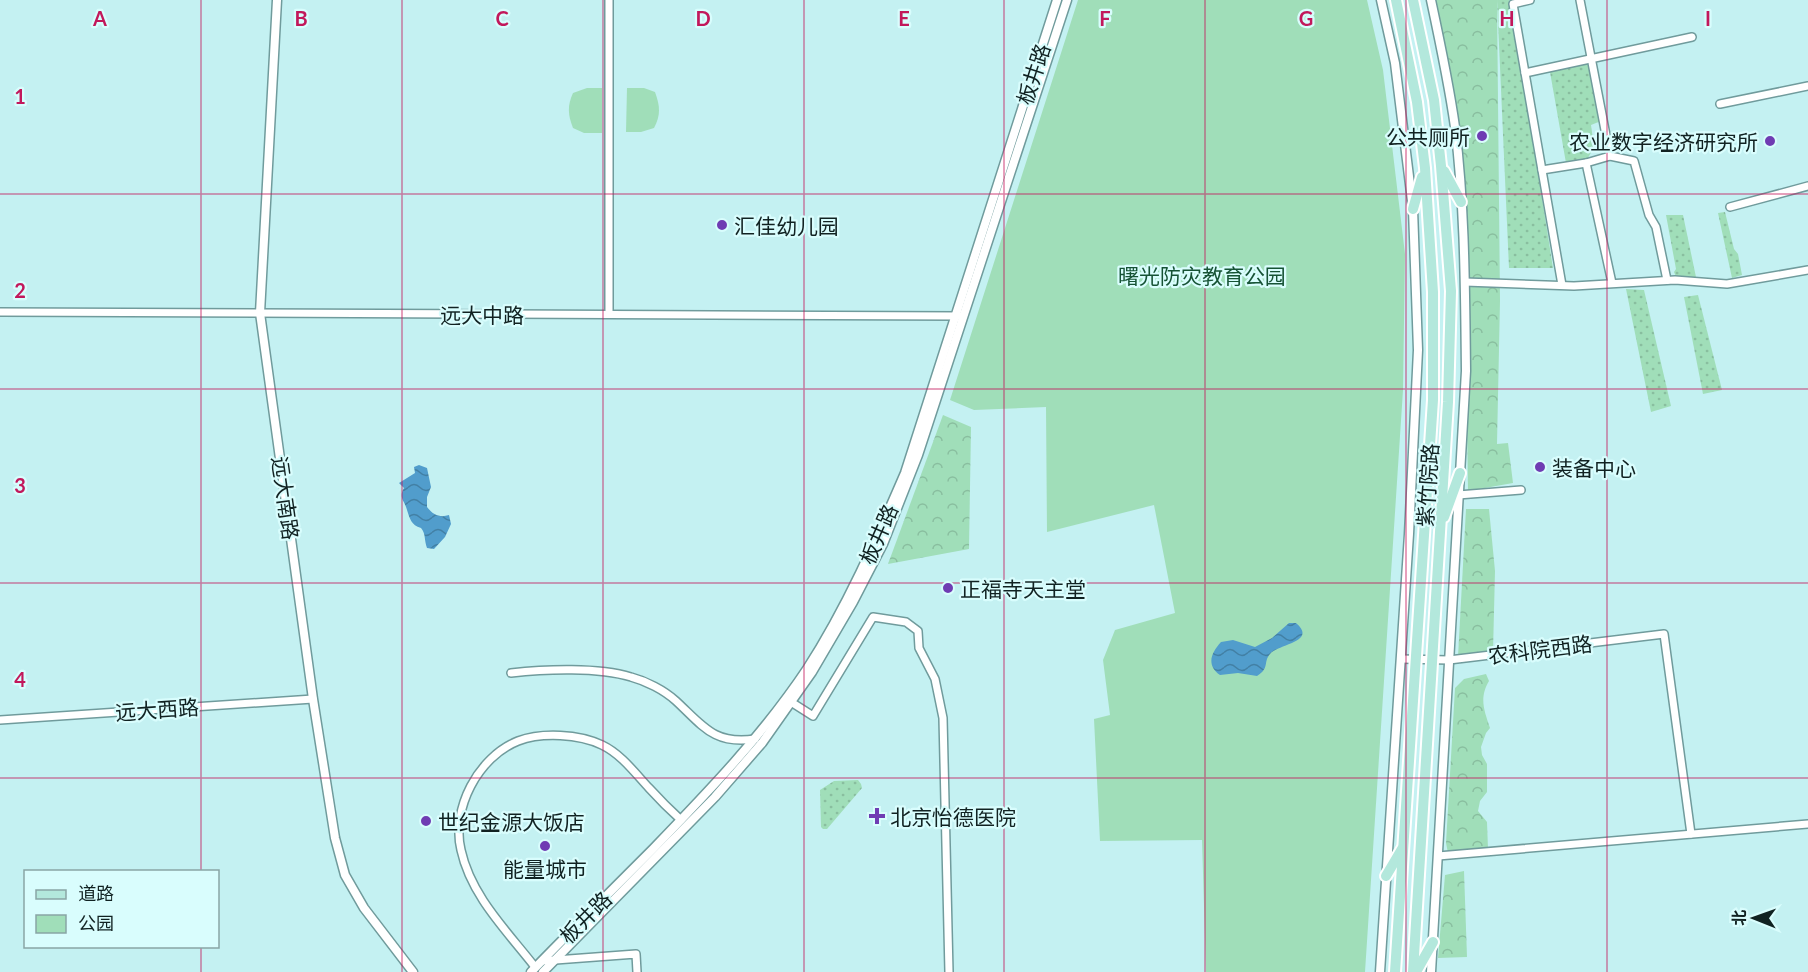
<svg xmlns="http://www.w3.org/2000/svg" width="1808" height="972" viewBox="0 0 1808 972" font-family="Lato,'Noto Sans SC',sans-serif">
  <defs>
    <pattern id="grass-dots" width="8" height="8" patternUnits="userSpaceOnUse" patternTransform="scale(1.5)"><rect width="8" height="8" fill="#a0deb9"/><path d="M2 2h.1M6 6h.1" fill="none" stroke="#89be9f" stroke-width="1.8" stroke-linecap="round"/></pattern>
    <pattern id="forest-crowns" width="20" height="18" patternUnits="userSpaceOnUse" patternTransform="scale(1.5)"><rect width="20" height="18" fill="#a0deb9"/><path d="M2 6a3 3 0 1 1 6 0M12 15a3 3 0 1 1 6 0" fill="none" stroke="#89be9f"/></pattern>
    <pattern id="water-waves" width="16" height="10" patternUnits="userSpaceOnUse" patternTransform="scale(1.5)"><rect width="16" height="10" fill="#519dcc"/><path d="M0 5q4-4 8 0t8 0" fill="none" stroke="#4280a5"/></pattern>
  </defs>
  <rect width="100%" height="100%" fill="#c4f1f2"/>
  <g fill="url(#grass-dots)">
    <path d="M1497,0H1509L1514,20L1553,268H1509Z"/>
    <path d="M1590,63L1601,121L1591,125L1594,147L1588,158L1566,163L1550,72Z"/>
    <path d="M1725,212L1734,249L1738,254L1742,275L1732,278L1718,213Z"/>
    <path d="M1666,215H1683L1696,277L1677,279L1674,272L1676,269Z"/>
    <path d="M1626,289L1644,290L1671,406L1651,412Z"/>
    <path d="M1698,295L1722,390L1703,394L1684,297Z"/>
    <path d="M858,780L861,784L862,788L827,829H823L821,827L820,790L834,781Z"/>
  </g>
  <g fill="url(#forest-crowns)">
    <path d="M1436,0H1497L1500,301L1497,444L1508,443L1513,483L1468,491L1465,282L1460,134Z"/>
    <path d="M943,415L971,427L969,549L888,564Z"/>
    <path d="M1466,509H1489L1495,571L1493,652L1458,657Z"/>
    <path d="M1486,674L1489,681C1479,698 1484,710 1490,728L1486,733L1481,747L1482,755L1487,764V792L1480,801L1478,811L1487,822L1488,849L1448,853L1446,843L1455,688L1464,679Z"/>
    <path d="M1464,871L1467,957L1438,958L1445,875Z"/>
  </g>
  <g fill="#a0deb9">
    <path d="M1078,0H1367L1383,70L1405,254L1403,390L1365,972H1206L1202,840L1100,841L1094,719L1110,715L1103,660L1115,630L1175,613L1154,505L1047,532L1046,407L974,410L950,400Z"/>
    <path d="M587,88H602V133H584L573,128C568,115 567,106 573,93Z"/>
    <path d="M627,88H644L655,92C660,106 661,115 654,128L641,132H626Z"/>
  </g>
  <g fill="url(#water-waves)">
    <path d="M419,465L427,468L431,487L427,497V507C433,515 440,518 449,515L451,524L445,537L434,549L427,548C424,540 426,534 421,528C411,525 410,519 407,510C405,501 398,498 404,488L399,483L415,473L414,467Z"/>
    <path d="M1289,623H1296C1318,642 1278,644 1270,654C1263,662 1270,668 1257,676L1238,673L1220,675C1206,665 1211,653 1221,642L1233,640L1255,647L1272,638Z"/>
  </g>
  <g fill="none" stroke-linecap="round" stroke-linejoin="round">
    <g stroke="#709b9c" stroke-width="10">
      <g id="minor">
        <path d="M1530,0L1513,4L1562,285"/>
        <path d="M1580,0L1610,156L1586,163L1612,283"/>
        <path d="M1525,73L1692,37"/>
        <path d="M1720,104L1808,86"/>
        <path d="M1610,156L1634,161L1649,215L1656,227L1667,280"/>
        <path d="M1542,170L1586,163"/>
        <path d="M1730,207L1808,186"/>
        <path d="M1465,282L1574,286L1675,280L1727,284L1808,270"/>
        <path d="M0,312L960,316"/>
        <path d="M609,314V0"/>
        <path d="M1458,495L1521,490"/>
        <path d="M1401,659L1449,660L1664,634L1691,834"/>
        <path d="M511,673C546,669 598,667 631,677C646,681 664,690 676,701C703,726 714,745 755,739"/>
        <path d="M791,702L813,716L873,617L906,622L918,631L919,648L935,679L943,718L949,972"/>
        <path d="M0,720L313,699"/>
        <path d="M1438,856L1808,824"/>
        <path d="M542,961L636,954L637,972"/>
        <path d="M535,967C507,931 471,896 461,850C451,809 478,757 518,741C542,732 579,734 602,745C621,754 635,773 649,788C659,799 670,810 681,820"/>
      </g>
    </g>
    <g stroke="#709b9c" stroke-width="11">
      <g id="tertiary">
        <path d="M277,0L260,313L313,699L335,838L345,875L364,908L413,972"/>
        <path d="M1431,0C1440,42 1449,84 1455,127C1465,207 1465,289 1466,371L1431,972"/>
        <path d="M531,972C571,931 612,890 653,849C708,792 763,735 807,669C847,607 876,540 905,473L1057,0"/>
        <path d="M543,972L715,797L762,743L812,672L853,602L883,544L918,455L1067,0"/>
        <path d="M1380,972L1409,534L1418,350L1413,209L1395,63L1381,0"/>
      </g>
    </g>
    <g stroke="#fff" stroke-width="14">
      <g id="primary">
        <path d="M1444,171L1461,202"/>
        <path d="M1413,209L1422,177"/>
        <path d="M1444,517L1460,473"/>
        <path d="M1386,876L1402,849"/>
        <path d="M1395,972L1433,400V292L1425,168L1417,102L1396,0"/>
        <path d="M1413,972L1448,402L1451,291L1441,166L1434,100L1413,0"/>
        <path d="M1416,972L1433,942"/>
      </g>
    </g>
    <use href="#minor" stroke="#fff" stroke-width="7"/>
    <use href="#tertiary" stroke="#fff" stroke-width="8"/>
    <use href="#primary" stroke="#b3e8dc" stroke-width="10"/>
  </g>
  <path fill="none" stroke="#c2185b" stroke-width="1.5" stroke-opacity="0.55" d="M201,0V872M402,0V972M603,0V972M804,0V972M1004,0V972M1205,0V972M1406,0V972M1607,0V972M0,194H1808M0,389H1808M0,583H1808M0,778H1808M201,946V972"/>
  <g fill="#6f3cb3" stroke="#d9fdfd" stroke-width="2">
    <circle cx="1482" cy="136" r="6"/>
    <circle cx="1770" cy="141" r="6"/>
    <circle cx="722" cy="225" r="6"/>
    <circle cx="1540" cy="467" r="6"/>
    <circle cx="948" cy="588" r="6"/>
    <path d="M874 807h6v6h6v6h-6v6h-6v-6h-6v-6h6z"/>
    <circle cx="426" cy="821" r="6"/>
    <circle cx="545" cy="846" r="6"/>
  </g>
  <g text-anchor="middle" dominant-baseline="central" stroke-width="4.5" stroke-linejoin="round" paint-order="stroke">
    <g font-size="21" fill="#122" stroke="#d9fdfd">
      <text transform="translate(1033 74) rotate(-72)">板井路</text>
      <text x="482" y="314">远大中路</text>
      <text transform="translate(1427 485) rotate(-86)">紫竹院路</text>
      <text transform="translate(286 498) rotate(82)">远大南路</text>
      <text transform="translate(878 534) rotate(-66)">板井路</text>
      <text transform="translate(1540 649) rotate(-7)">农科院西路</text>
      <text transform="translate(157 709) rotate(-4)">远大西路</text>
      <text transform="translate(585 917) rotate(-45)">板井路</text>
    </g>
    <g font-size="21" fill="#122" stroke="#d9fdfd" text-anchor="start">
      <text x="1470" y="136" text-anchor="end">公共厕所</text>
      <text x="1758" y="141" text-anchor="end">农业数字经济研究所</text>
      <text x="734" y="225">汇佳幼儿园</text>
      <text x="1552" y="467">装备中心</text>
      <text x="960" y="588">正福寺天主堂</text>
      <text x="890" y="816">北京怡德医院</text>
      <text x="438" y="821">世纪金源大饭店</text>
      <text x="545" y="868" text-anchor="middle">能量城市</text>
    </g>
    <g font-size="21" fill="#165335" stroke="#d9fdfd">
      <text x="1202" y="275">曙光防灾教育公园</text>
    </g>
  </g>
  <g font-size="20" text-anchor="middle" font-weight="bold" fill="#c2185b" stroke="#d9fdfd" stroke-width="4.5" stroke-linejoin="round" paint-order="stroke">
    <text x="100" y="26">A</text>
    <text x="301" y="26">B</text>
    <text x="502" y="26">C</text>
    <text x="703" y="26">D</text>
    <text x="904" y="26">E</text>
    <text x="1105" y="26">F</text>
    <text x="1306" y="26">G</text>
    <text x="1507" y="26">H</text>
    <text x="1708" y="26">I</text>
    <text x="20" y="104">1</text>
    <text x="20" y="298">2</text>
    <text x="20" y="493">3</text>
    <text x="20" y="687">4</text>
  </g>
  <rect x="24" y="870" width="195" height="78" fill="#d9fdfd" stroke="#89a5a5" stroke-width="1.5"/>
  <rect x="36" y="890" width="30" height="9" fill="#b3e8dc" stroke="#89a5a5" stroke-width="1.5"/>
  <text x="78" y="900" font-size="18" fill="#112222">道路</text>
  <rect x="36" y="915" width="30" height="18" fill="#a0deb9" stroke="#89a5a5" stroke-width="1.5"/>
  <text x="78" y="930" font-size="18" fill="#112222">公园</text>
  <g transform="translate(1754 918) rotate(271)" stroke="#d9fdfd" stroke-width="4.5" paint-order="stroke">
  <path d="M0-4.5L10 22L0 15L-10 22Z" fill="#112222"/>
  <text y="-9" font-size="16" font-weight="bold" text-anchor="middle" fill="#112222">北</text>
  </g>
</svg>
